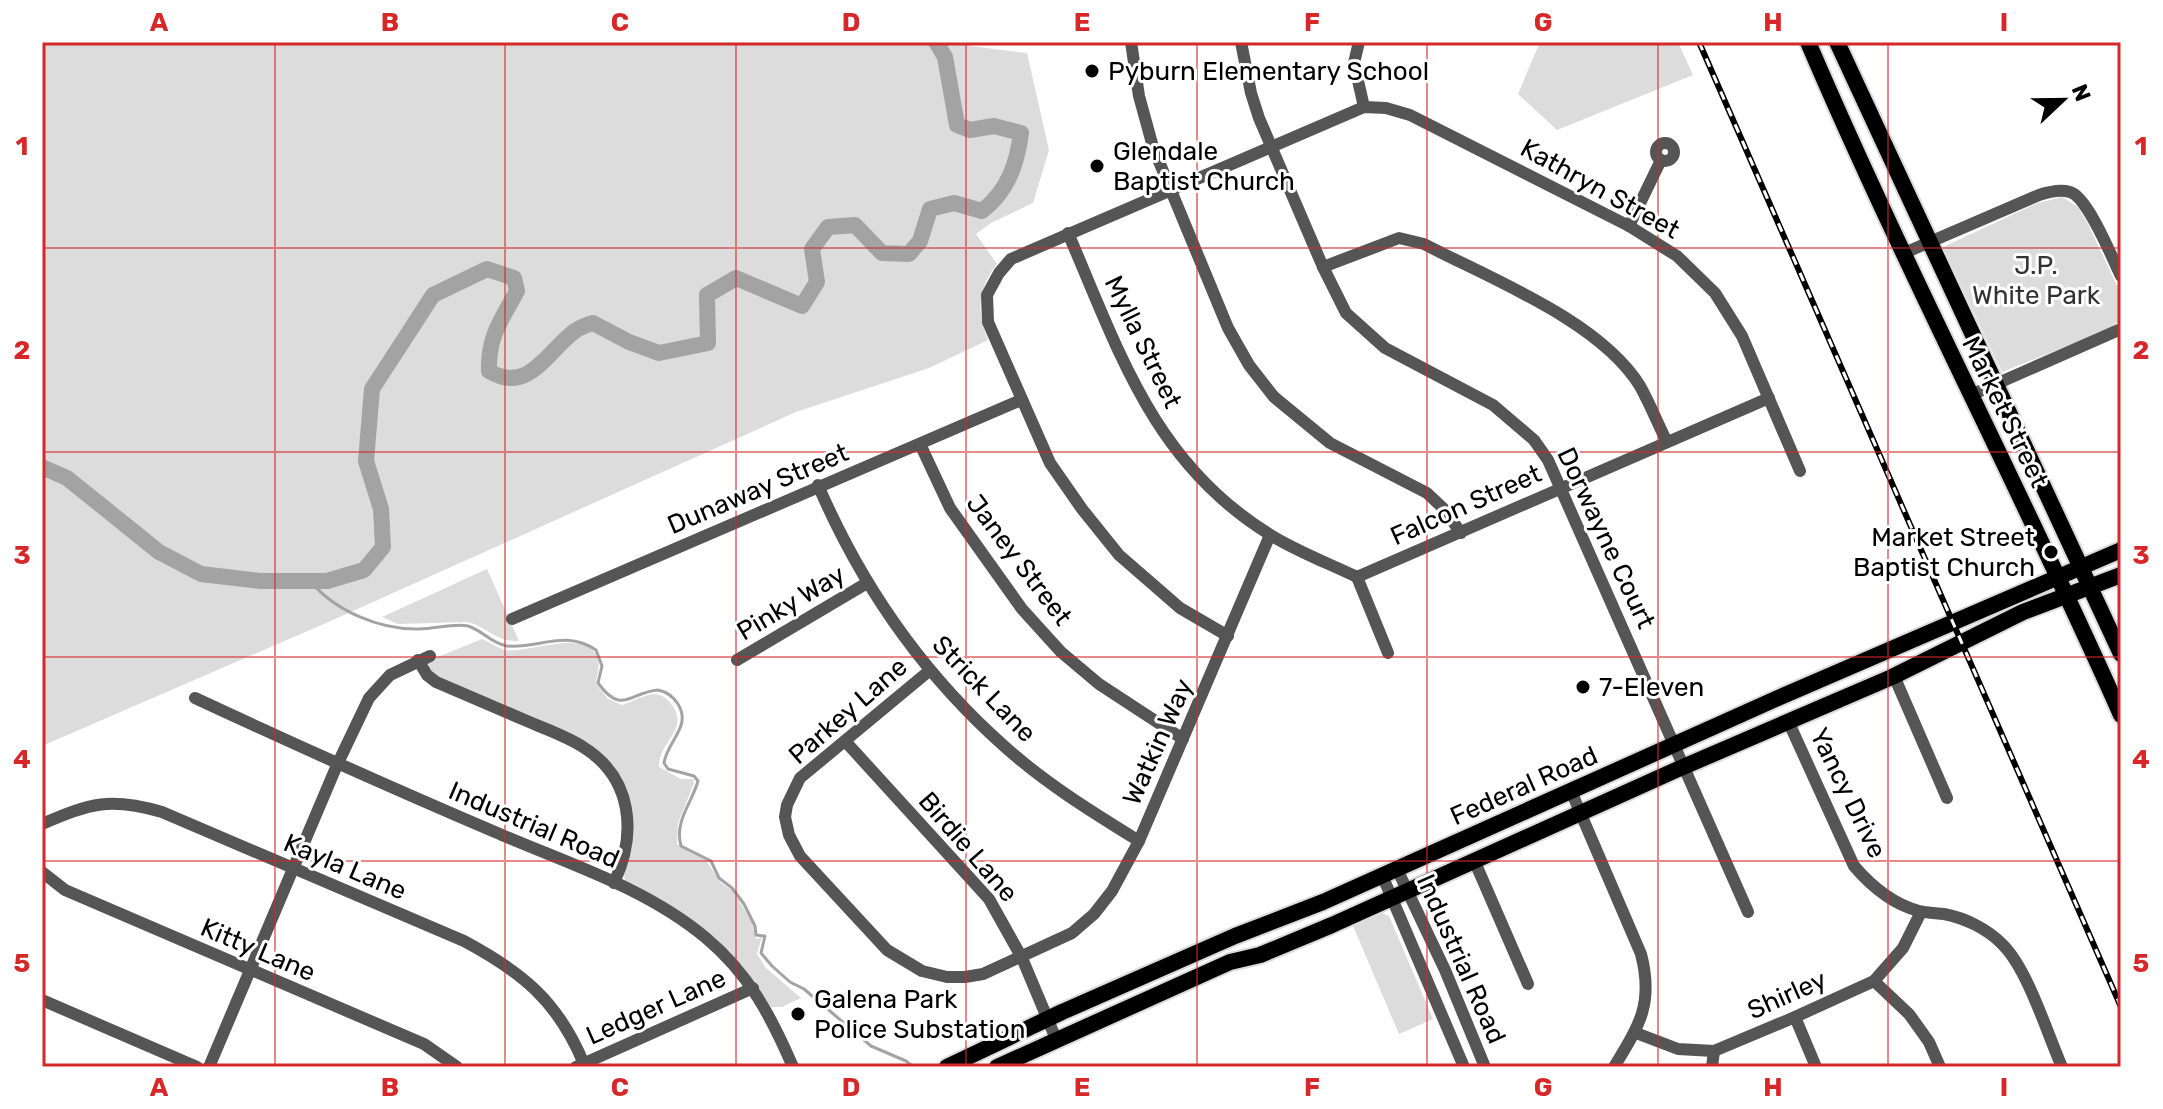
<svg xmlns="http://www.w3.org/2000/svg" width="2163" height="1109" viewBox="0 0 2163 1109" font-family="Rubik,sans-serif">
  <rect width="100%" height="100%" fill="#fff"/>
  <g fill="#dcdcdc">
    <path d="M42,42H968L970,46L1027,53L1049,150L1033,203L991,223L976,234L997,264C978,288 976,312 988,340L929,368L796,412L333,620L42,746Z"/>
    <path d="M1540,42H1678L1693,75L1557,130L1518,94Z"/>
    <path d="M2062,197L2078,207L2088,224L2117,286L2121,299V319L2110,329L2002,372L1943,247L2038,203Z"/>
    <path d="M487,569L519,641C494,642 489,627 467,622L398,624L382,617Z"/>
    <path d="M482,639C489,642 498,648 505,650C527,654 589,626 598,660C600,669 596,676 596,684L608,699L622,705C641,699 657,684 672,705C690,730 658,742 659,767L681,779H693L694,783L678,823L677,844L706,860L721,883L733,891L752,922L756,939L762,937L757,954L766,968L801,998L782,1007H771C736,950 685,910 625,881C621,867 633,848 633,832C633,813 615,780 608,761L439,678L429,669L428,661Z"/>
    <path d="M1382,913L1389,916L1433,1019L1399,1034L1353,926Z"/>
  </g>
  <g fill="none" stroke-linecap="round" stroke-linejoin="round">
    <path stroke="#a3a3a3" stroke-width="3" d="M310,581C335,611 380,630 419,629C435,629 454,623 468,626C482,630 492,644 507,646C539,649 564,629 596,650L602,666L598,683C622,716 630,692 658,690C667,692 673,696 678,704C692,727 667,741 664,763L668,769L694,776L698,781C692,803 674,821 681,846L711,861L719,878L732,888L744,904L755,926L756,935L765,936L761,953L772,966L790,982L804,989L871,1046L906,1061L912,1066"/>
    <path stroke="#a3a3a3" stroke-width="16" d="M42,467L67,478L159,552L201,574L260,581H327L364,570L383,547L381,509L366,461L372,389L433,295L487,269L514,278L517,291C501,321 488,336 489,371C529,395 547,351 575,331C580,327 587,325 593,323L629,342L659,353L708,343L707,295L736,278L802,306L817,282L812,249L828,227L855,225L882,253L909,254L920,241L930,209L954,203L982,211C1008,191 1017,164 1021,133L994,126L970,130L957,125L945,57L936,42"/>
    <g stroke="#dbdbdb" stroke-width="20">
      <g id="major">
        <path d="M1808,42C1905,269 2021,489 2121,715"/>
        <path d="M1837,42L2121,654"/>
        <path d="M947,1067L1062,1012L1235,936L1323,902L1778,698L2121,550"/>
        <path d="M997,1067L1230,962L1260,955L1332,925L1676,770L1892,677L2023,612L2121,575"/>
      </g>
    </g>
    <g stroke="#555" stroke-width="12">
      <path d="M1131,42L1139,96L1153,147L1228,328L1249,365L1274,397L1330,443L1427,493L1444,509L1461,533"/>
      <path d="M1241,42L1251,93L1259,118L1323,267L1346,313L1385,348L1493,405L1534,440L1548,460L1748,912"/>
      <path d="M1359,42L1354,63L1364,107"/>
      <circle cx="1665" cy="152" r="9"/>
      <path d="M1629,226L1661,160"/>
      <path d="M1068,233C1119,351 1153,462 1269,534C1296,551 1328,563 1357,577L1388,653"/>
      <path d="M1902,254L2039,195C2048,192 2060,189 2070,192C2088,197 2112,258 2121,276"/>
      <path d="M1323,267L1399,238L1424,244C1491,279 1600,321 1640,386C1650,404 1658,424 1667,442"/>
      <path d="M1971,395L2121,329"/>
      <path d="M920,444L950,508L1022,609L1061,652L1099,684L1183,739"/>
      <path d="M818,485C861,585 923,674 1004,746C1045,783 1092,812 1139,841"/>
      <path d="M1357,577L1769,398"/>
      <path d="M512,619L1021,400"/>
      <path d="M1228,636L1180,608L1119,555L1082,509L1050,463L988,322L987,295L999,273L1011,259L1364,107L1386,108L1410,115L1629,226L1677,256L1715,293L1742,336L1800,471"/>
      <path d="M418,660L427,675L436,682C466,695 497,708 527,721C545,729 566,736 583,747C633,778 637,834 614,883"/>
      <path d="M737,660L867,583"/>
      <path d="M929,671L800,778L787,805L785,817L789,835L800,856L887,950L922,971L947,977H965L983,974L1072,933L1094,914L1112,891L1139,841L1270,535"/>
      <path d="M1894,676L1947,798"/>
      <path d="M195,698C294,744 394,789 495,832C566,863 645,887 706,938C749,974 771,1016 793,1067"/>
      <path d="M1789,723L1854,866C1872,887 1892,904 1919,911C1927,913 1936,913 1944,914C1965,918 1988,929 2003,945C2028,970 2047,1033 2062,1067"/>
      <path d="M845,741L989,899L1022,958L1056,1039"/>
      <path d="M1571,791L1641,954C1654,1004 1639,1026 1614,1067"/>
      <path d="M42,824C91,803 110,797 162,812L464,941C522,972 558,1001 584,1064"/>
      <path d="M1474,860L1528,984"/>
      <path d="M1397,869L1445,970L1485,1067"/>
      <path d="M42,872L65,890L424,1044L457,1067"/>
      <path d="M1382,875L1464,1067"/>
      <path d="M1874,981L1909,1014L1929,1042L1940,1067"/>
      <path d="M42,1000L197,1067"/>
      <path d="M1795,1017L1816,1067"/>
      <path d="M1636,1033L1678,1049L1714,1051L1795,1017L1874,981L1903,948L1921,912"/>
      <path d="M209,1067L337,765L369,698L390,675L430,656"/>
      <path d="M576,1067L753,988"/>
      <path d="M1712,1067L1714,1051"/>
    </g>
    <use href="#major" stroke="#000" stroke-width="16"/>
    <g stroke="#000" stroke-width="6">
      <path id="rail" d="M1699,42L2121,1007"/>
    </g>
    <use href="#rail" stroke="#fff" stroke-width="3" stroke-dasharray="9" stroke-linecap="butt"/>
  </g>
  <path fill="none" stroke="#d62828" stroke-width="2" stroke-opacity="0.55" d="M275,42V1067M505,42V1067M736,42V1067M966,42V1067M1197,42V1067M1427,42V1067M1658,42V1067M1888,42V1067M42,248H2121M42,452H2121M42,657H2121M42,861H2121"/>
  <g fill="#000" stroke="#fff" stroke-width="3">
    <circle cx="1092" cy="71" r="8"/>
    <circle cx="1097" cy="166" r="8"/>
    <circle cx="2051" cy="552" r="8"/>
    <circle cx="1583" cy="687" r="8"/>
    <circle cx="798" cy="1014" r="8"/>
  </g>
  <g text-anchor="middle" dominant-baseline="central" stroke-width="6" stroke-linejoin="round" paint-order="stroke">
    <g font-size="26" fill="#000" stroke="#fff" text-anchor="start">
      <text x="1108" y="71">Pyburn Elementary School</text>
      <text x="1113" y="151">Glendale<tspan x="1113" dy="30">Baptist Church</tspan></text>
      <text x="2035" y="537" text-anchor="end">Market Street<tspan x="2035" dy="30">Baptist Church</tspan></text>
      <text x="1599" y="687">7-Eleven</text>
      <text x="814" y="999">Galena Park<tspan x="814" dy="30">Police Substation</tspan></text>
    </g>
    <g font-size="26" fill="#000" stroke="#fff">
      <text transform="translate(1600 189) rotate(29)">Kathryn Street</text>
      <text transform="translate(1143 342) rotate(64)">Mylla Street</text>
      <text transform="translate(2005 412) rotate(64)">Market Street</text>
      <text transform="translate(758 489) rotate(-23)">Dunaway Street</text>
      <text transform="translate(1466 505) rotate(-24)">Falcon Street</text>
      <text transform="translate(1606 538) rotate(65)">Dorwayne Court</text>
      <text transform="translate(1019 560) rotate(53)">Janey Street</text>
      <text transform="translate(791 603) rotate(-31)">Pinky Way</text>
      <text transform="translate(984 689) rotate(46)">Strick Lane</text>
      <text transform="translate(848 711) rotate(-41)">Parkey Lane</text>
      <text transform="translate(1158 742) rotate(-66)">Watkin Way</text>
      <text transform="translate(1524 786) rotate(-24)">Federal Road</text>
      <text transform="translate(1848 793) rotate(64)">Yancy Drive</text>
      <text transform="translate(534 825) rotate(23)">Industrial Road</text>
      <text transform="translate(968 847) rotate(49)">Birdie Lane</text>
      <text transform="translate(345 867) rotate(23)">Kayla Lane</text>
      <text transform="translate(258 950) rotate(23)">Kitty Lane</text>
      <text transform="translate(1461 959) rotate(66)">Industrial Road</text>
      <text transform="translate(1787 995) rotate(-24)">Shirley</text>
      <text transform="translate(656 1007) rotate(-24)">Ledger Lane</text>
    </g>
    <g font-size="26" fill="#333" stroke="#fff">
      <text x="2036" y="265">J.P.<tspan x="2036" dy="30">White Park</tspan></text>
    </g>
  </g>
  <rect width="2163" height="1109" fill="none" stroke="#ffffff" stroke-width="88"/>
  <g transform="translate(2063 100) rotate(68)" stroke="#ffffff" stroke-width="6" paint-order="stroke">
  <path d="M0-6L14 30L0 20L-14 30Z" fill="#000000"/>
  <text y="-12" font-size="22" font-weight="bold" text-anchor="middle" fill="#000000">N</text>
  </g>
  <rect x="44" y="44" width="2075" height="1021" fill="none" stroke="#d62828" stroke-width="3"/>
  <g font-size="26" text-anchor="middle" font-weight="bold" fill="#d62828">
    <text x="159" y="31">A</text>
    <text x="390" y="31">B</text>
    <text x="620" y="31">C</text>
    <text x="851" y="31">D</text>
    <text x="1082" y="31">E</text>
    <text x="1312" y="31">F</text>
    <text x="1543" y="31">G</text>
    <text x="1773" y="31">H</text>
    <text x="2004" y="31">I</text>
    <text x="22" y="155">1</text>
    <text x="2141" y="155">1</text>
    <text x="22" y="359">2</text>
    <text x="2141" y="359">2</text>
    <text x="22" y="564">3</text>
    <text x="2141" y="564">3</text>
    <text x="22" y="768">4</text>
    <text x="2141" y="768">4</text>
    <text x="22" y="972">5</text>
    <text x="2141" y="972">5</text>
    <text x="159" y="1096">A</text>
    <text x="390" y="1096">B</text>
    <text x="620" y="1096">C</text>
    <text x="851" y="1096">D</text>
    <text x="1082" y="1096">E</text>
    <text x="1312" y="1096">F</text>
    <text x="1543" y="1096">G</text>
    <text x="1773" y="1096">H</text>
    <text x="2004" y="1096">I</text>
  </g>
</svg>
